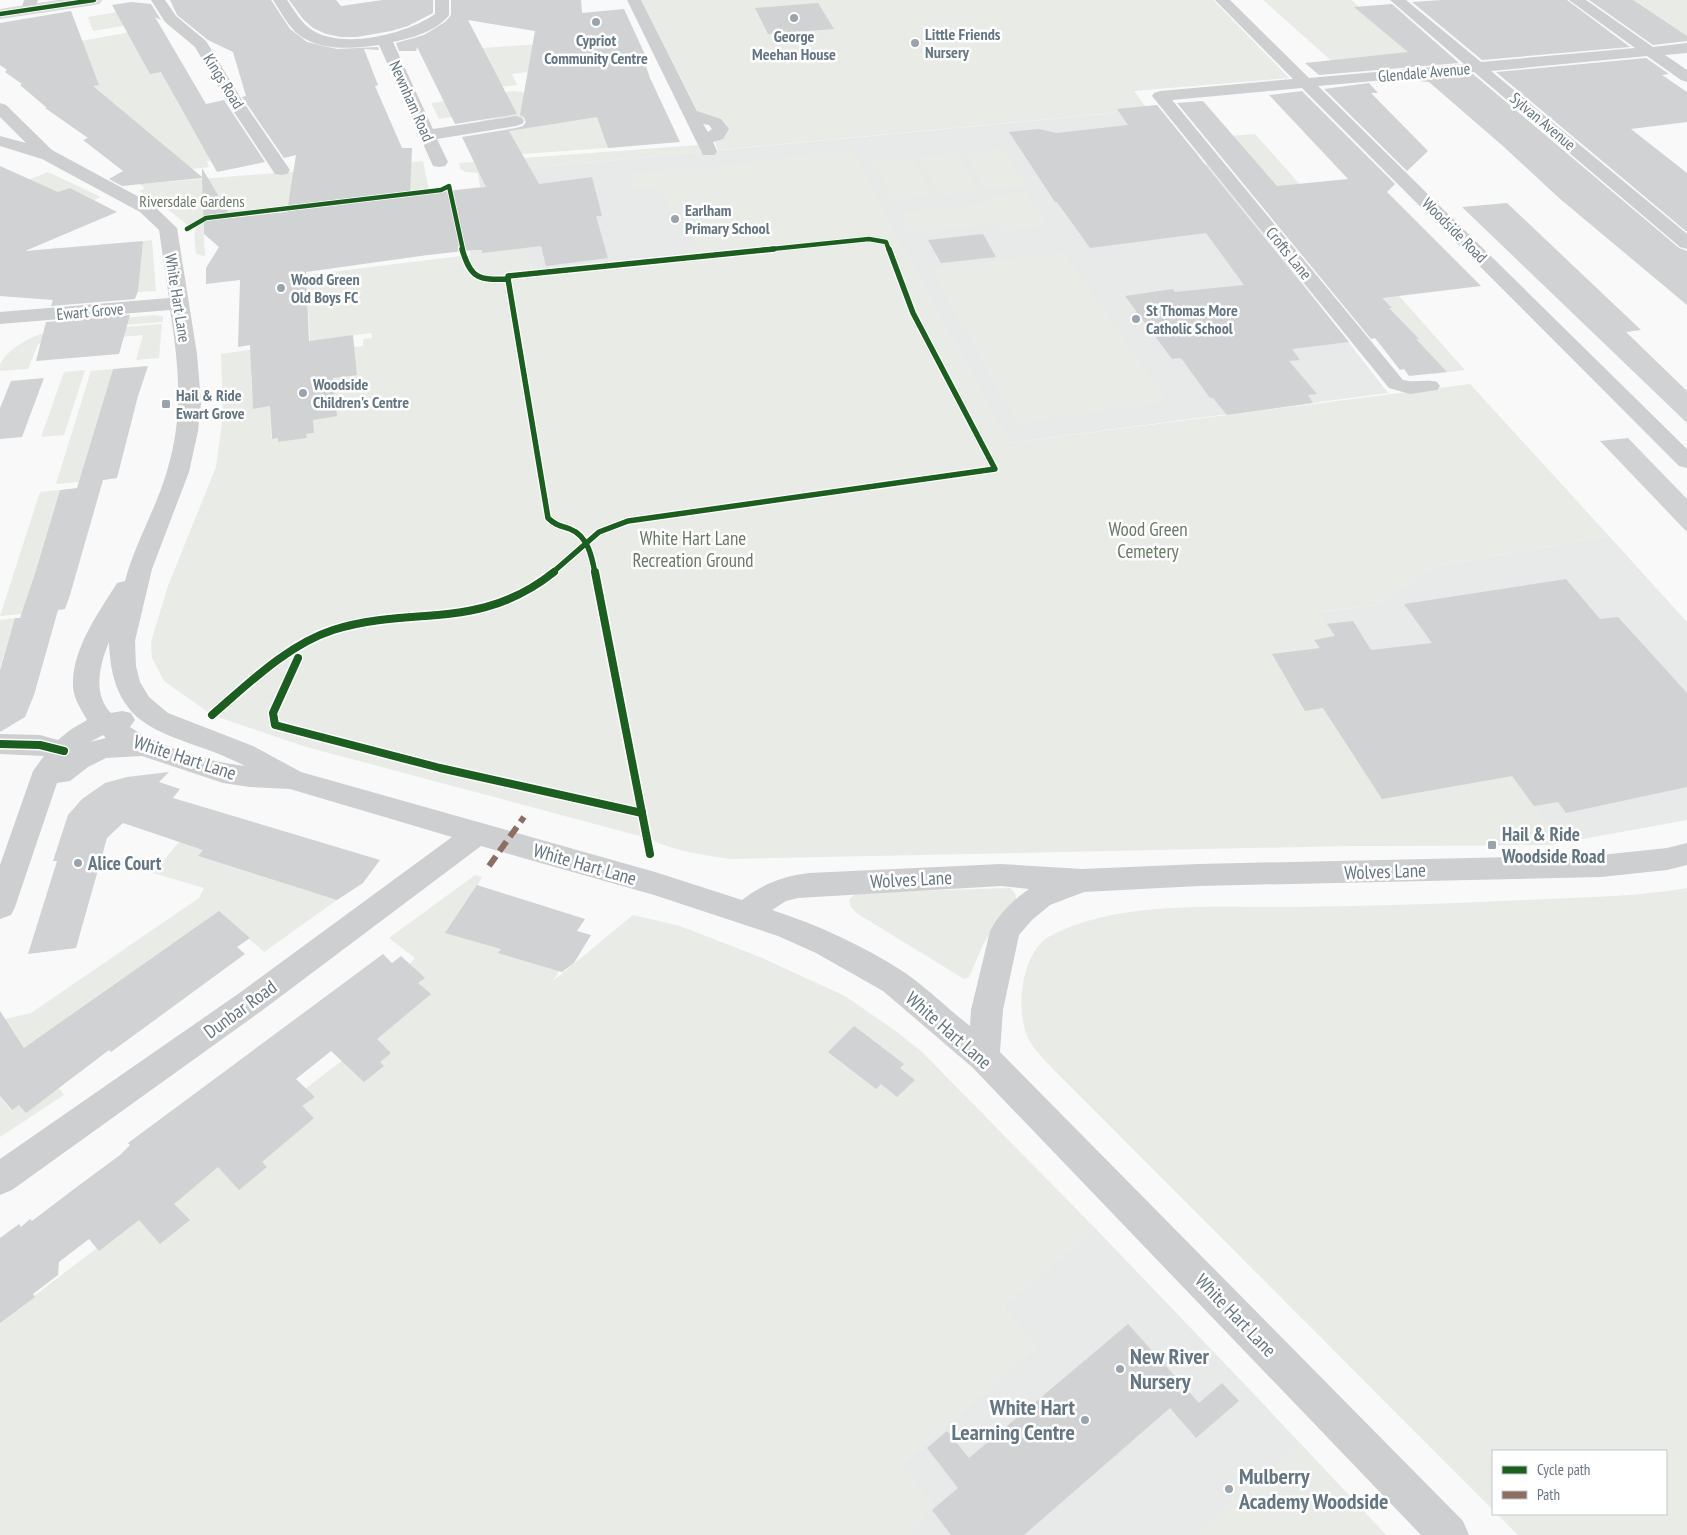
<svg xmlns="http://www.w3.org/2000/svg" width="1687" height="1535" viewBox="0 0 1687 1535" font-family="'PT Sans Narrow',sans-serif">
  <rect width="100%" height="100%" fill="#f9f9f9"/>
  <g fill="#e8e9e9">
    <path d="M1148,110L1180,149L1192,148L1198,154L1193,165L1210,164L1388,393L1009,443L895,234L533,272L474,269L455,190L480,187L478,173Z"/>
    <path d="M1609,536L1687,622V820L1550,845L1349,846L1248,622L1376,605L1432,567Z"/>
    <path d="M1095,1228L1252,1392L1386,1535H907L933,1504L900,1465L1036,1346L1002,1307Z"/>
  </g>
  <g fill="#e8ebe6">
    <path d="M641,0H1213L1289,78L1134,91L1148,110L718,150L714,139L727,127C722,117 708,115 698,112Z"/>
    <path d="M1263,0H1351L1411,52L1343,71Z"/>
    <path d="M1625,0H1687V38Z"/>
    <path d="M117,12L135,24L93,31L88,17Z"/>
    <path d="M136,31L152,58L220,159L207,161L209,167L174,171L37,49Z"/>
    <path d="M586,41L619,147L496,156L509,131L566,121L526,123L523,118L482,125L480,121L495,118L491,111L439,119L431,103L514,91L523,92L532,107L543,70L512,74L517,85L491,88L482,48Z"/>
    <path d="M1255,134L1465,370L1434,374L1247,182L1230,136Z"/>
    <path d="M698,145L701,152L478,173L465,172L460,168L459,163Z"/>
    <path d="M1003,148L1028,186L986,190L963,152Z"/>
    <path d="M855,150L899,241L1009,443L1470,384L1609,536L1432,567L1376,605L1321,612L1335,636L1315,640L1348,692L1338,731L1382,799L1512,776L1562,842L1550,845L1348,846L731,859C702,855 674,851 647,838L303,746L212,715L164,681L152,658L151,642L168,586L216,467L223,415L221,354L270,347L251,376L253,408L270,406L271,438H278L279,442L307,438L306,434L314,433L313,420L333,378L357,374L354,347L363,346V339L372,338L371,333L310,341L306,275L527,248L533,272L689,255L688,247L696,246L693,239H691L656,188L632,190V173L782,160L787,156Z"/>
    <path d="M957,153L981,191L939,196L917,157Z"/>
    <path d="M912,157L934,195L892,200L872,161Z"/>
    <path d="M423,161L429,190L208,217L189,226L162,205L139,191L145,188L139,184Z"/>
    <path d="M48,172L101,197L94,200L70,188L58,192L28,180Z"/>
    <path d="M1026,192L1048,226L1005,231L984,196Z"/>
    <path d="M986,203L998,224L909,234L898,212Z"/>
    <path d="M203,221L205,256H204L196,254C195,241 191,227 203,221Z"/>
    <path d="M152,240L156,291L136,292L139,242Z"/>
    <path d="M1064,252L1168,402L1017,424L930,268Z"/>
    <path d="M154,315L163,316V322L43,331L81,322Z"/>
    <path d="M162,324L159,358L136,360L143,335L38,344L28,369L0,371V364C8,350 25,339 41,334Z"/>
    <path d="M113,369L79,482L56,484L91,371Z"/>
    <path d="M85,370L64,435L41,437L64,372Z"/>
    <path d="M60,490L22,614L0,616L40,492Z"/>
    <path d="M15,618L0,668V620Z"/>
    <path d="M207,809L231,816L198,856L337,900L264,952L219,912L27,1052L5,1019L31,1013L199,898L204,888L153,873Z"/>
    <path d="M475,875L482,877L455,926L567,958L553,981L633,915L680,926L760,957L845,996L897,1032L922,1052L1095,1228L1002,1307L1036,1346L901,1464L933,1504L907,1535H0V1322L424,998L402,972L415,958L389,938Z"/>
    <path d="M1010,888L1015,893L1017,902L994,926L983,945L969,977L964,979L858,914L851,907L849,900L856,893Z"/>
    <path d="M1687,888V1535H1518L1497,1514H1666V1451H1493V1510L1053,1069C1044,1059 1034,1050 1028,1038C1015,1011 1021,952 1050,936C1120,899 1219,908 1297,907C1381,906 1464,903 1548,899C1594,897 1641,896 1687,888Z"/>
    <path d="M59,1088L64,1095L0,1137V1097L11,1110L19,1105L26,1112Z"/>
    <path d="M1300,1443L1386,1535H1196Z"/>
  </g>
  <g fill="#d0d2d3">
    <path d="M170,0H271L290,29L307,42L337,49L378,47L379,50L364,49L378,85L375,86L402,148H412L410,195L486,187L462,137L516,128L523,126L526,122L524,117L520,115L535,31L468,20L517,114L455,124L417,47L416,51H399L396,43L424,35L445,22L451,15V0H581L582,13L624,9L647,59L644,60L650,78L680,142L608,148L597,117L509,131L539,184L592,177L602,216H596L608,258L546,266L541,246L482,253V250H473L428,255L306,272L309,341L353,335L357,375L333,378L337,416L313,420L314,433L306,434L307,438L278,442V438L272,439L270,406L253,409L250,345L238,347L240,280L206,284V268L219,247L204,234L202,178L122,186L109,179L123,171L83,140L88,138L45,108H47L20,85L22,84L5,72L7,70L0,65V23L71,11L99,85L93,86L202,177V168L229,214L230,218L287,212L296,155L284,158L242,97L246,96L233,52L208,40L177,15Z"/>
    <path d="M289,0H336L341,6L382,0H433V13L408,26L391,31L357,37H341L326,34L313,28L303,19Z"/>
    <path d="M1441,0H1567L1630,47L1482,60L1412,2Z"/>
    <path d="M1589,0H1633L1687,36V41L1653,45Z"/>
    <path d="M131,2L151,4L161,20L155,17L206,104L224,100L265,162L217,172L161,72L150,74L112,5Z"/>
    <path d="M818,3L834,29L768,34L755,8Z"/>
    <path d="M1392,4L1459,63L1319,75L1305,63L1408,52L1354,7Z"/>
    <path d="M1646,58L1669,74L1662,75L1687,92V122L1631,129L1687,173V232L1496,72Z"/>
    <path d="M1473,74L1679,248L1687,251V305L1559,198L1504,147L1429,82L1409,80Z"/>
    <path d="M1369,83L1378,93H1371L1428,151L1407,171L1324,89Z"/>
    <path d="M1302,91L1395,184L1387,192L1481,286L1382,298L1392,308H1389L1419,339H1416L1447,372L1409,376L1404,369L1400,370L1375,338L1371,339L1177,103L1203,101L1277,186L1348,179L1269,95Z"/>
    <path d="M1157,105L1349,342L1292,349L1300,360L1289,361L1317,394L1308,395L1313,403L1227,415L1213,398H1210L1181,358L1172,359L1125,296L1173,289L1175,292L1244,285L1206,233L1090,248L1057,202H1055L1009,132L1039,129L1056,133L1128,125L1117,109Z"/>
    <path d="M0,166L58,192L70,188L117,212L25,251L143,241L138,291L135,299L51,306L53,300L0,296Z"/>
    <path d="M1507,203L1641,330L1626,332L1687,391V423L1462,207Z"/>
    <path d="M983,234L996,257L941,263L928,240Z"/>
    <path d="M130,315L119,354L36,361L46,322Z"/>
    <path d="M148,366L138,396L117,478L103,480L70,595L65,609L58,610L34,695L25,717L0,732V670L15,618H20L35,573L60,490L77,488L113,369Z"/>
    <path d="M44,378L22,437L0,439V408L11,381Z"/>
    <path d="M1628,438L1687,499V532L1600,441Z"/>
    <path d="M1566,579L1600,619L1618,617L1687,693V787L1566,813L1558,802L1534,806L1512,776L1382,799L1323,708L1305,711L1272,654L1320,648L1314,640L1335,636L1327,624L1353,621L1371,650L1432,643L1404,604Z"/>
    <path d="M169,772L159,782L180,789L173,798L380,860L363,883L337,900L198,856L203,850L123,823L107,838L76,948L28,954L57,861H53L68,815L82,799L105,783L127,777Z"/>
    <path d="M477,885L585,919L577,931L591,935L574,963L562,972L498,953L501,949L445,933Z"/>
    <path d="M219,911L250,938L237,947L245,954L111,1052L109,1050L26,1113L19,1105L12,1110L0,1096V1011L24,1048Z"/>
    <path d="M383,954L392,963L401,956L425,978L418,983L431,994L377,1039L391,1053L380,1062L384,1066L364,1082L331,1051L296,1079L315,1097L302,1106L314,1118L262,1162L267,1167L239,1190L218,1167L174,1204L190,1220L160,1244L139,1220L99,1251L89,1239L59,1262L58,1275L33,1294L35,1297L0,1323V1238L19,1224L21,1227L30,1219L32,1221L74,1189L120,1155L130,1145L128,1143Z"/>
    <path d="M854,1026L904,1064L900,1068L915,1080L897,1097L881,1084L876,1089L828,1052Z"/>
    <path d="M1128,1324L1199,1403L1222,1383L1239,1401L1196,1438L1170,1408L1024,1535H951L932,1510L958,1488L927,1448L947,1431L969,1458Z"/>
  </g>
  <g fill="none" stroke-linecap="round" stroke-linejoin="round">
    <g stroke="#d5d6d7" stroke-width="2">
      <path id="major" d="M65,0H101L99,3L94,4L0,18V10Z"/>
    </g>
    <g fill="#cecfd0" fill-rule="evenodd">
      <path d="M24,0H38L33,13H23L21,10Z"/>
      <path d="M151,0H165L176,16L206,41L242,100L290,170L287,174L281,175L275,174L226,100L195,47L165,22Z"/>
      <path d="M273,0H287C294,10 301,23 312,30C343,50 407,34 435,14V0H449V15C437,31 412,38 393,42L433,129L516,116L522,118L524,121L522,124L516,126L437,139L448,162L445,166L439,167L433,166L379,45C355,49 319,51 299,35C288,26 281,12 273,0Z"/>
      <path d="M627,0H641L697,111L721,119L729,129L723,139L713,142L717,151L715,155H703L701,151ZM703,124L709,125L712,129L708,132Z"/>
      <path d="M1215,0H1230L1309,78L1464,64L1390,0H1406L1481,62L1635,48L1569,0H1586L1653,47L1687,43V53L1665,55L1687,70V82L1681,80L1647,56L1491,71L1687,234V249L1680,247L1474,72L1318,86L1687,449V468L1679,466L1302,88L1172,100L1403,380C1415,383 1426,379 1437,382L1440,386L1437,390L1410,394L1389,388L1152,96L1154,93L1160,91L1293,79Z"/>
      <path d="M0,103L6,105L52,150L152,204L177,228L197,354L201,403L198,431L189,472L152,569L135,641L136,666L140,682L149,697L168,713L253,746L301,772L655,872L742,900C763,884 783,876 809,873L1001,864L1082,869L1199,864L1601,855L1667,848L1687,843V865L1667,870L1601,877L1199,886L1084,892L1050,905L1032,920L1019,935L1003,1010L1000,1052L1463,1521L1469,1535H1421L972,1067L883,991L816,953L778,936L654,895L481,846L260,1012L12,1190L0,1195V1159L238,994L452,837L290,789L250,787L223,783L142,756L106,758L88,767L70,781L57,783L15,907L11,915L0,919V865L33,771L44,756L0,754V734L40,735L58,740L70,730L87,720C81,709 73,698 73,685C72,649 99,612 117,583L125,581C135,543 156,509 167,471C184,415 179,367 170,310L0,324V312L169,298L159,230L140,212L42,159L0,146V136L26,143L0,117ZM109,642C112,741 177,730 245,766C209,762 160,747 130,727L135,720L131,713L122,711L111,713C92,694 100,664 109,642ZM103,735L106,738L90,742ZM1001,886L1029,889C1013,900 999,914 990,931L971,1010L970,1026C948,1009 927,988 904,972C864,946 818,925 772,910L786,901L798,898Z"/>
    </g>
    <use href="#major" fill="#e1e2e2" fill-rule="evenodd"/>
    <path stroke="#8d6e63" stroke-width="6" stroke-dasharray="12 6" stroke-linecap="butt" d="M489,866L524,817"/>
    <g stroke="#fff" stroke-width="6">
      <g id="cycleway-far2">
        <path d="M0,14L94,0"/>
        <path d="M187,229L206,218L441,190L449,186L463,250"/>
        <path d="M762,250L869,239L886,242L889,250"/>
      </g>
    </g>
    <g stroke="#fff" stroke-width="8">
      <g id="cycleway-far1">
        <path d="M462,249C471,279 478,280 508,279L548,518C555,525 561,526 570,529C588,536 592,557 595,573"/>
        <path d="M508,279V276L774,249"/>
        <path d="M552,573L599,532L628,521L995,469L913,313L889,249"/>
      </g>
    </g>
    <g stroke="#fff" stroke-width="11">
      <g id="cycleway">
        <path d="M595,572L650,854"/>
        <path d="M298,658L273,713L275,725L440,768L642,813"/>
        <path d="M212,715C248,684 287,645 333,630C414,605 479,632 554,572"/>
        <path d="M0,744L40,745L64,751"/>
      </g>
    </g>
    <use href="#cycleway-far2" stroke="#1b5e20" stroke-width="4.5"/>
    <use href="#cycleway-far1" stroke="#1b5e20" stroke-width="5.5"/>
    <use href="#cycleway" stroke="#1b5e20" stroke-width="8"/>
  </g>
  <g fill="#99a4ac" stroke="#fff" stroke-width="2">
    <circle cx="794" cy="18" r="5"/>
    <circle cx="596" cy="22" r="5"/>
    <circle cx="915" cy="43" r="5"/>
    <circle cx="675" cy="219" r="5"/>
    <circle cx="281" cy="288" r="5"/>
    <circle cx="1136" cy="319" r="5"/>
    <circle cx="303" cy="393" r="5"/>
    <rect x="161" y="399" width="10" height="10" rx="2.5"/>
    <rect x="1487" y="840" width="10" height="10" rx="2.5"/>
    <circle cx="78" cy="863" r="5"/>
    <circle cx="1120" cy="1369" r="5"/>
    <circle cx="1085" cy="1420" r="5"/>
    <circle cx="1229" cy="1489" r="5"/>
  </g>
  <g text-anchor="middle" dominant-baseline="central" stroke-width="5" stroke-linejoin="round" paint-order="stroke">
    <g font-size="16" font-weight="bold" fill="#657683" stroke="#fff" text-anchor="start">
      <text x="925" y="34">Little Friends<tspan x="925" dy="18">Nursery</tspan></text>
      <text x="794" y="36" text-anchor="middle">George<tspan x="794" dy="18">Meehan House</tspan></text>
      <text x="596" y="40" text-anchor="middle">Cypriot<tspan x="596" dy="18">Community Centre</tspan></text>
      <text x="685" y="210">Earlham<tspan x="685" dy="18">Primary School</tspan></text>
      <text x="291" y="279">Wood Green<tspan x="291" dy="18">Old Boys FC</tspan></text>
      <text x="1146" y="310">St Thomas More<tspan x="1146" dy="18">Catholic School</tspan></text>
      <text x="313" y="384">Woodside<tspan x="313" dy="18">Children's Centre</tspan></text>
      <text x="176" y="395">Hail &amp; Ride<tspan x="176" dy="18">Ewart Grove</tspan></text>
    </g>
    <g font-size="16" fill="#657683" stroke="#fff">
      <text transform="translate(1424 72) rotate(-5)">Glendale Avenue</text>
      <text transform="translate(224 81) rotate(58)">Kings Road</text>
      <text transform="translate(412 101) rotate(66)">Newnham Road</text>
      <text transform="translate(1543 121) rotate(40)">Sylvan Avenue</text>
      <text transform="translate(1455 230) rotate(45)">Woodside Road</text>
      <text transform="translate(1289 253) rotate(51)">Crofts Lane</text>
      <text transform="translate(178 298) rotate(81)">White Hart Lane</text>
      <text transform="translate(90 311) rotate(-5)">Ewart Grove</text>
    </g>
    <g font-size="16" fill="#687a64" stroke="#fff">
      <text x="192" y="201">Riversdale Gardens</text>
    </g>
    <g font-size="19" fill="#687a64" stroke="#fff">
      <text x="1148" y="529">Wood Green<tspan x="1148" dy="22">Cemetery</tspan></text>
      <text x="693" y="538">White Hart Lane<tspan x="693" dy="22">Recreation Ground</tspan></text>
    </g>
    <g font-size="19" fill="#657683" stroke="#fff">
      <text transform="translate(185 757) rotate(18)">White Hart Lane</text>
      <text transform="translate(585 864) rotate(16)">White Hart Lane</text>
      <text transform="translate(1385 871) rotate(-2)">Wolves Lane</text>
      <text transform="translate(911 879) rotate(-3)">Wolves Lane</text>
      <text transform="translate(240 1009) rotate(-36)">Dunbar Road</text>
      <text transform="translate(949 1030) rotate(41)">White Hart Lane</text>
      <text transform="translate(1236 1315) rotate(46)">White Hart Lane</text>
    </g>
    <g font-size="19" font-weight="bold" fill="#657683" stroke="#fff" text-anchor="start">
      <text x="1502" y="834">Hail &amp; Ride<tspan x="1502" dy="22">Woodside Road</tspan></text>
      <text x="88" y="863">Alice Court</text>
    </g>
    <g font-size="22" font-weight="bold" fill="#657683" stroke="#fff" text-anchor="start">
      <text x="1130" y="1356">New River<tspan x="1130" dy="25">Nursery</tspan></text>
      <text x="1075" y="1407" text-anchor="end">White Hart<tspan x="1075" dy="25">Learning Centre</tspan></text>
      <text x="1239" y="1476">Mulberry<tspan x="1239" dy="25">Academy Woodside</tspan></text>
    </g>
  </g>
  <rect x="1492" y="1450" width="175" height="65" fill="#ffffff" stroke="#c1c8cd"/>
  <rect x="1502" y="1466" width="25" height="8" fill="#1b5e20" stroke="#c1c8cd"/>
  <text x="1537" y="1475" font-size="15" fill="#657683">Cycle path</text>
  <rect x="1502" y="1491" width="25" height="8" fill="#8d6e63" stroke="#c1c8cd"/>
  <text x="1537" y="1500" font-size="15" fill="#657683">Path</text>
</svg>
